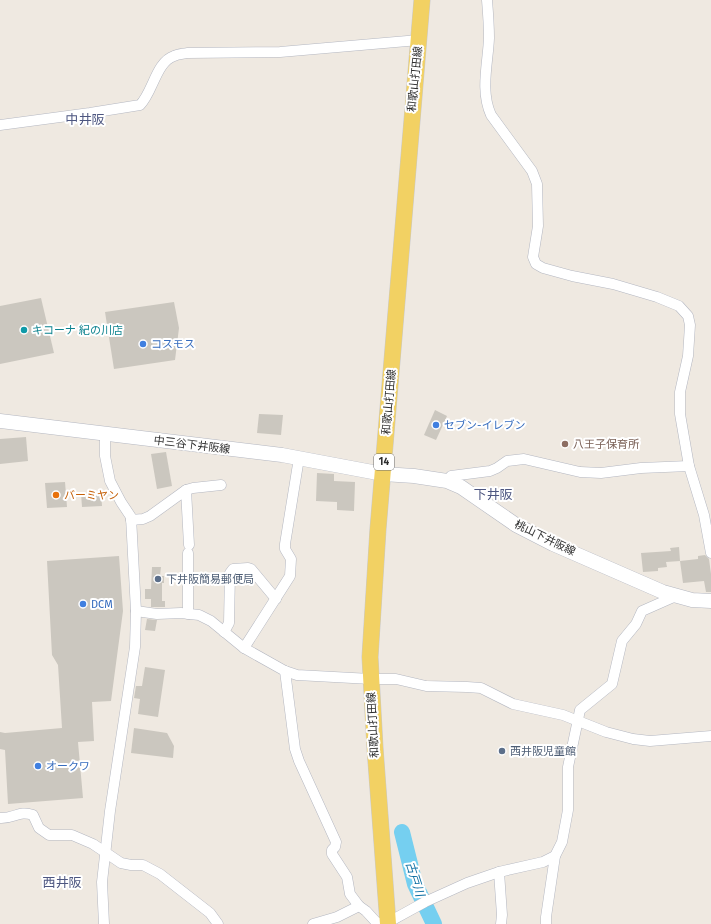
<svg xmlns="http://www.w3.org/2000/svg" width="711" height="924" viewBox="0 0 711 924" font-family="'Fira Sans','Noto Sans JP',sans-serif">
  <rect width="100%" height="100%" fill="#efe9e1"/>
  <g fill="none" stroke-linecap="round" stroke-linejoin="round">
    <path stroke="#75cff0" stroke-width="16" d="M402,832L415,884L434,924"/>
  </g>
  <g fill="#cbc7bf">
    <path d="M41,298L54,353L0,364V306Z"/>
    <path d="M174,302L179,328L175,360L114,369L105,312Z"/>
    <path d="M435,410L447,416L436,440L424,435Z"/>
    <path d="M259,414L283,415L281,435L257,433Z"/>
    <path d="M26,437L28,461L0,464V439Z"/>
    <path d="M166,452L172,486L157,489L151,454Z"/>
    <path d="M317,473L334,474V481L355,482L354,511L337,510V502L316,501Z"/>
    <path d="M65,482L67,507L47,508L45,483Z"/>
    <path d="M101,492L102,506L82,507L81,493Z"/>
    <path d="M679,547L680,561L666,562L667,567L658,568V571L643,572L641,553L671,551L670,548Z"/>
    <path d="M705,555L709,559L711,574V592H706L704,581L683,583L680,561L698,559V556Z"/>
    <path d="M119,556L123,611L111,701L92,702L94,741L78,742L83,798L8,804L5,750L0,749V732L5,733L62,728L58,665L52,655L47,561Z"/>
    <path d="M152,567H161L160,576H164V583H162V601H165V607H151V599H145V589H151Z"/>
    <path d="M147,619L157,620L155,631L145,630Z"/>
    <path d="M145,667L165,670L158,717L138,714L140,699L134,698L136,686H142Z"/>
    <path d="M134,728L167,733L174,746L173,758L131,753Z"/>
  </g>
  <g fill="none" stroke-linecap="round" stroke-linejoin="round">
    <g stroke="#b4b7c1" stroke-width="11">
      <g id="minor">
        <path d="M487,0C488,12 489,25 489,38C488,63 480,91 491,115L532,171L537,184L538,226L533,257L536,264L543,268L572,276L613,284L657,297L679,306L688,316L690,325L688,356L680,392V414L689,466L704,515L711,553"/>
        <path d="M0,125L90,113L140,105C153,92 156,62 174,56C178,54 183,54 187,53L280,52L419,40"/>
        <path d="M447,481L451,476L490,471L497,468L507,461L524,459L580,472L601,473L641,468L689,466"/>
        <path d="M186,490L193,488L221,485"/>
        <path d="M131,520L143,519L150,516L186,490L189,545"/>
        <path d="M188,553V614"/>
        <path d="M136,611L157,614L181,613L199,615L211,621L244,648L285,671L297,675L371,679H396L426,686L467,687L481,688L513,704L563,715L606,732L633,739L650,741L711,736"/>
        <path d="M224,632L229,623L230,573L233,569L248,568L251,569L276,599"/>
        <path d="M244,648L290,576L291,559L285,549V544L299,458"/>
        <path d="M285,671L295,749L299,761L336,842L335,847L332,850V854L347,877L350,894L359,906L366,911L377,923H387L425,902L467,883L499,872L543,862L555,856"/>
        <path d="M0,818C14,819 19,810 33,815L39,828L49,835H72L93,844L121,863L131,865H143L160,874L210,913L218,924"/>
        <path d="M499,872L502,915L501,924"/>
        <path d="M104,924L102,882L110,811L135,647L136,611L131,517L121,502L110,481L105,456V434"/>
        <path d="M313,924L337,917L359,906"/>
        <path d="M546,924V917L555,856L562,842L568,810V767L580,710L612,684L622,641L636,624L642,611L676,596"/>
      </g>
    </g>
    <g stroke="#b4b7c1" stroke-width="15">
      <path id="secondary" d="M0,421L282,455L383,474L414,476L447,481L461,487L516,525L553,544L663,592L692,600L711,601"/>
    </g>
    <g stroke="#c9c9c9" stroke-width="17">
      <path id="primary" d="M388,924L375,748L370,657L378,529L422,0"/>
    </g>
    <use href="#minor" stroke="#fff" stroke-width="10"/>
    <use href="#secondary" stroke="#fff" stroke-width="14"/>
    <use href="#primary" stroke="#f2d163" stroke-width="16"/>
  </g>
  <circle fill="#0f9aa8" stroke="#fff" stroke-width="1.5" cx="24" cy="330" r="4"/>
  <g fill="#3f7fe0" stroke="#fff" stroke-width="1.5">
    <circle cx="143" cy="344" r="4"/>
    <circle cx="436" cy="425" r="4"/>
    <circle cx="83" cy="604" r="4"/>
    <circle cx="38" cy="766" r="4"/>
  </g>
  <circle fill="#8d6e63" stroke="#fff" stroke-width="1.5" cx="565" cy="444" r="4"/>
  <circle fill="#e8710a" stroke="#fff" stroke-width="1.5" cx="56" cy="495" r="4"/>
  <g fill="#5c6f8a" stroke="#fff" stroke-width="1.5">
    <circle cx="158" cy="579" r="4"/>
    <circle cx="502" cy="751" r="4"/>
  </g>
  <g text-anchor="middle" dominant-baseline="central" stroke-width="4" stroke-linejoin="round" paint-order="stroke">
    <rect fill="#fff" stroke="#6d6d6d" stroke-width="1" x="374" y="454" width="20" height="16" rx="3"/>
    <g font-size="10" font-weight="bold" fill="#2e2e2e">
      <text x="384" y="462">14</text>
    </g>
    <g font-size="11" fill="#2e2e2e" stroke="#fff">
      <text transform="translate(415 79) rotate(-84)">和歌山打田線</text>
      <text transform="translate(389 402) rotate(-85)">和歌山打田線</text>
      <text transform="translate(192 445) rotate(7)">中三谷下井阪線</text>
      <text transform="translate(545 538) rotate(26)">桃山下井阪線</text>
      <text transform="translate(373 725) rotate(-93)">和歌山打田線</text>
    </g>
    <g font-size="11" fill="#0d838f" stroke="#fff" text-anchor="start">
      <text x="32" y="330">キコーナ 紀の川店</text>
    </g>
    <g font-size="11" fill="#366cbe" stroke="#fff" text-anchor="start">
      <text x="151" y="344">コスモス</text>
      <text x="444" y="425">セブン-イレブン</text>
      <text x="91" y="604">DCM</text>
      <text x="46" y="766">オークワ</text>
    </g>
    <g font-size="11" fill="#785e54" stroke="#fff" text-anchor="start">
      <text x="573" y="444">八王子保育所</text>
    </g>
    <g font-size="11" fill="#c56008" stroke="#fff" text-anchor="start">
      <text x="64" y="495">バーミヤン</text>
    </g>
    <g font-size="11" fill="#4e5e75" stroke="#fff" text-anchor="start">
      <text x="166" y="579">下井阪簡易郵便局</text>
      <text x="510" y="751">西井阪児童館</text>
    </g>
    <g font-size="12" font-style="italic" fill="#0d6fa3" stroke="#fff">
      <text transform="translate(415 879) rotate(72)">古戸川</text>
    </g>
    <g font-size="13" fill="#4d5680" stroke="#fff">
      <text x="85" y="119">中井阪</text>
      <text x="493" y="494">下井阪</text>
      <text x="62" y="882">西井阪</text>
    </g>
  </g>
</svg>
